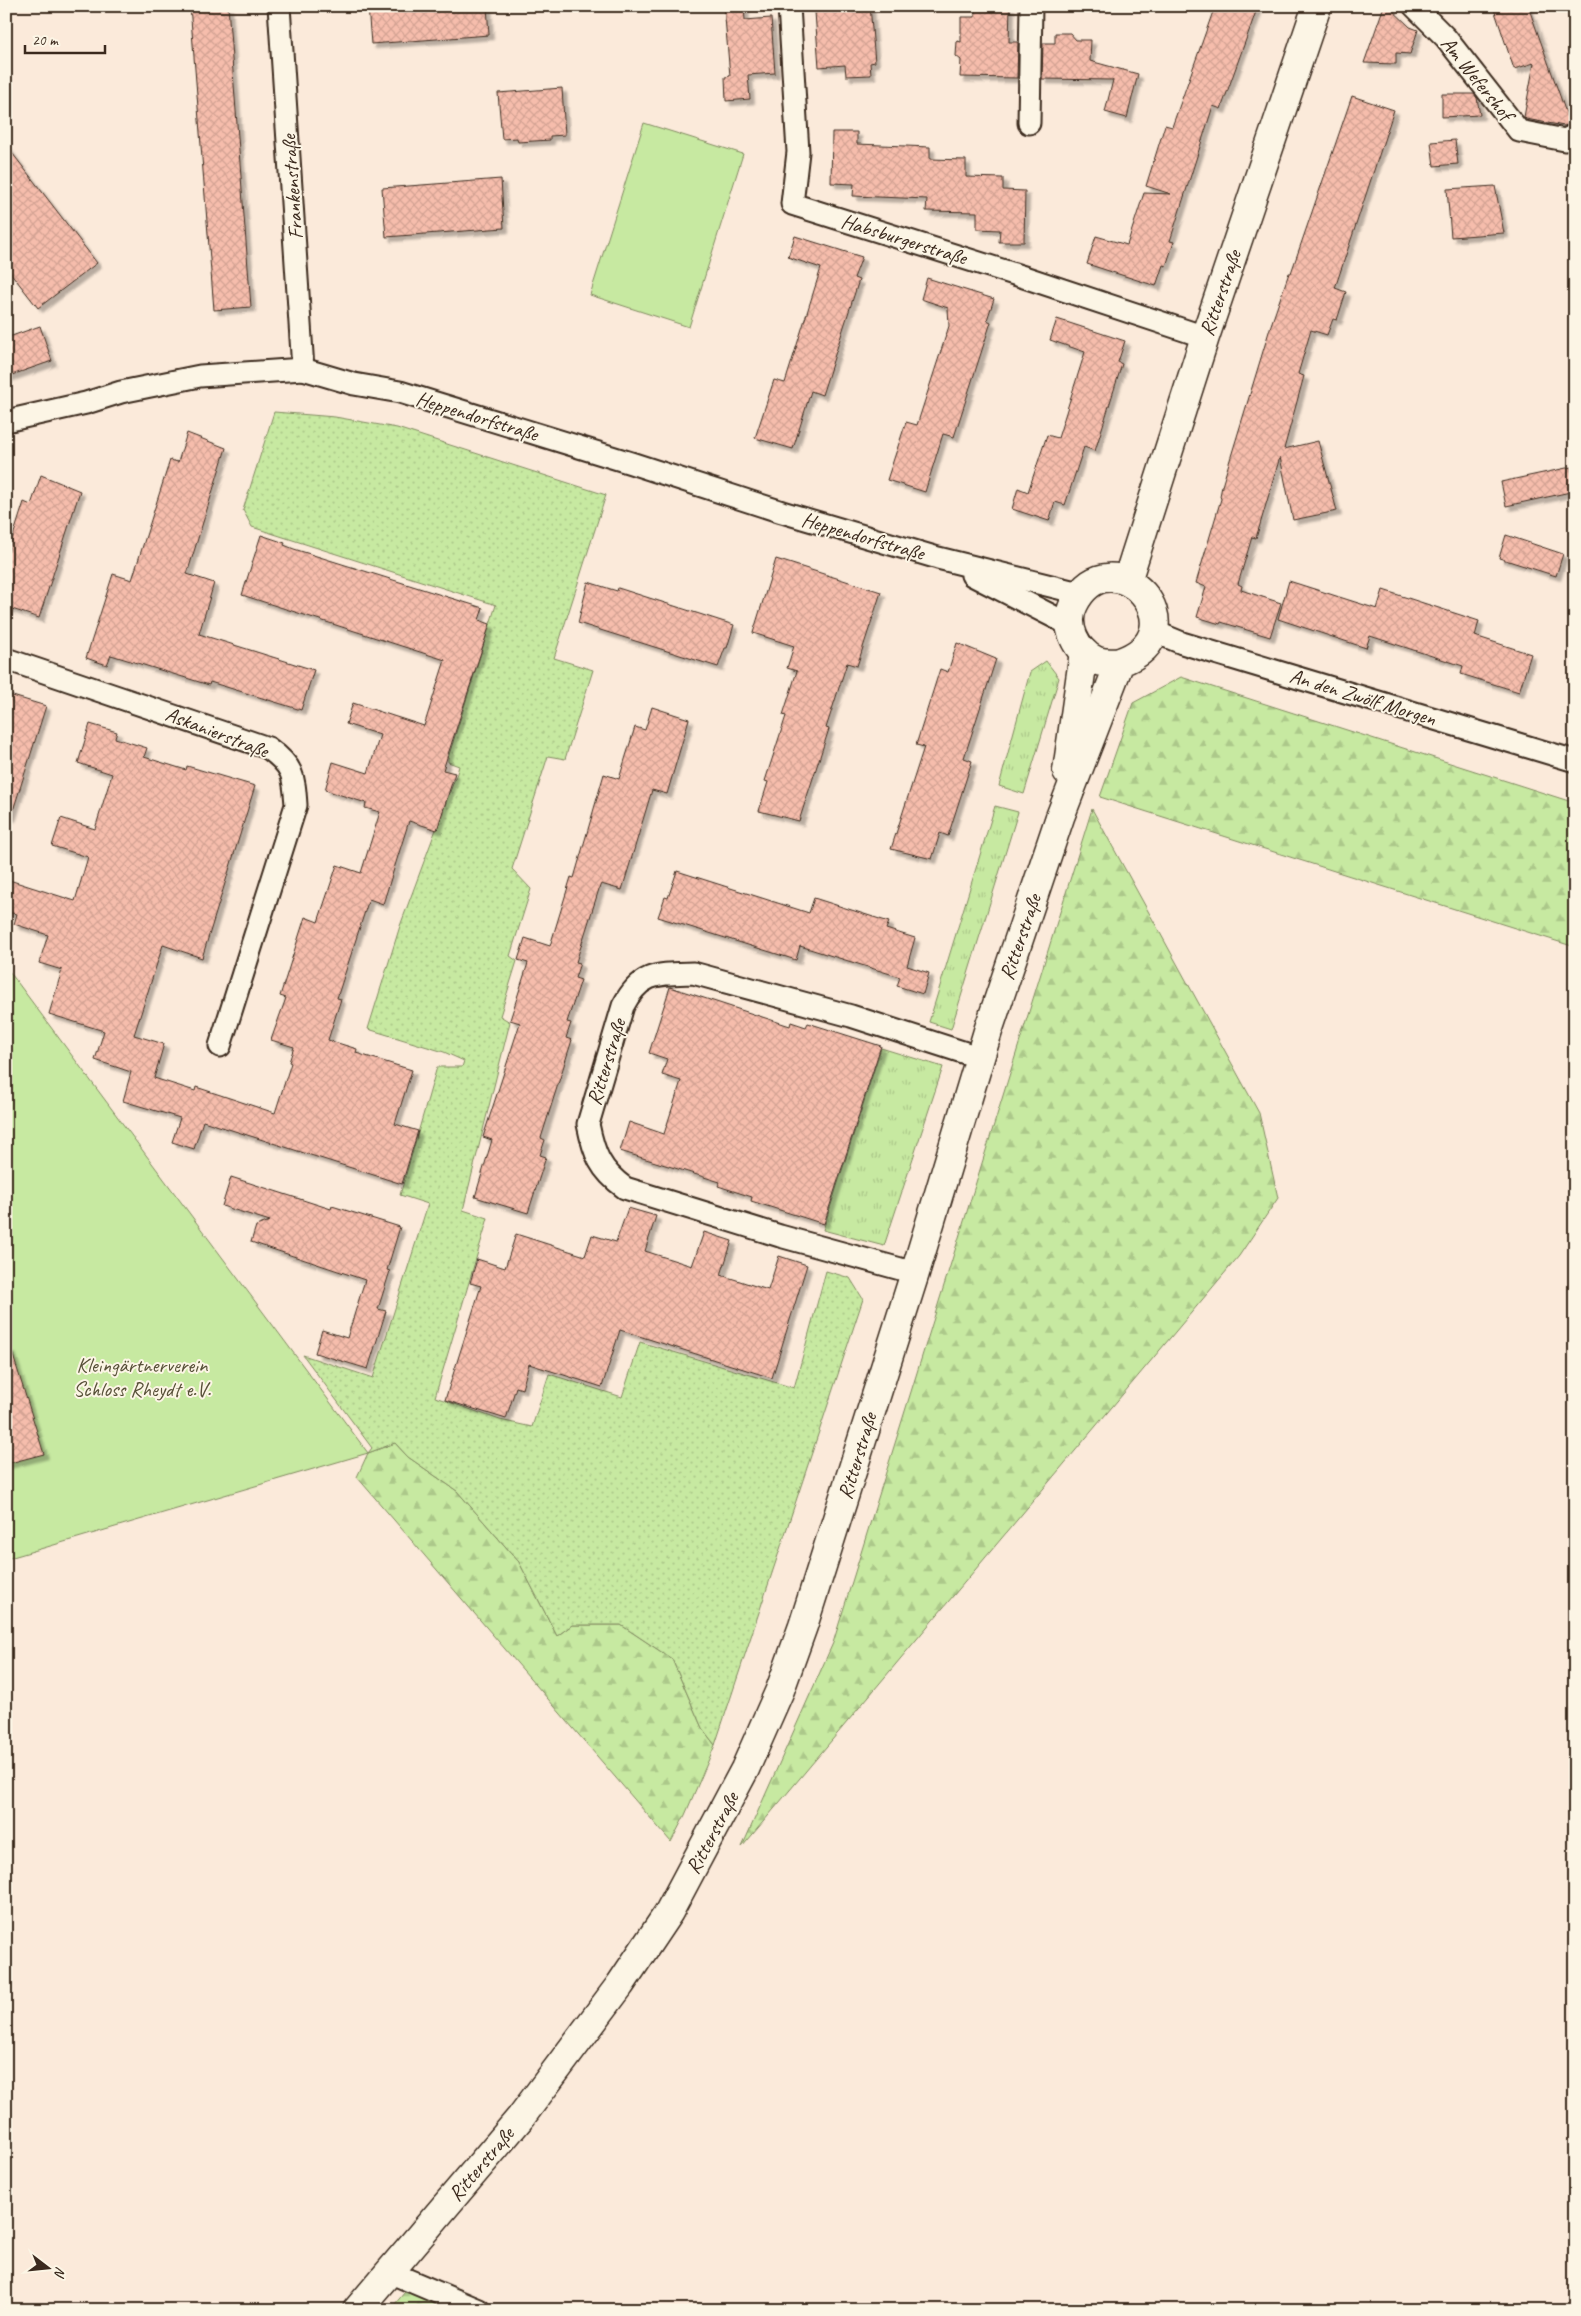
<svg xmlns="http://www.w3.org/2000/svg" width="1581" height="2316" viewBox="0 0 1581 2316" font-family="Caveat,sans-serif">
  <defs>
    <pattern id="grass-tufts" width="24" height="20" patternUnits="userSpaceOnUse" patternTransform="scale(1.25)"><rect width="24" height="20" fill="#c7e9a1"/><path d="M3 7l-1-3M5 7V3M7 7l1-3M15 17l-1-3M17 17v-4M19 17l1-3" fill="none" stroke="#acc88a"/></pattern>
    <pattern id="forest-firs" width="22" height="20" patternUnits="userSpaceOnUse" patternTransform="scale(1.25)"><rect width="22" height="20" fill="#c7e9a1"/><path d="M5 1l3.5 6h-7zM16 11l3.5 6h-7z" fill="#acc88a"/></pattern>
    <pattern id="park-dots" width="8" height="8" patternUnits="userSpaceOnUse" patternTransform="scale(1.25)"><rect width="8" height="8" fill="#c7e9a1"/><path d="M2 2h.1M6 6h.1" fill="none" stroke="#acc88a" stroke-width="1.8" stroke-linecap="round"/></pattern>
    <pattern id="building-cross-hatch" width="8" height="8" patternUnits="userSpaceOnUse" patternTransform="scale(1.25)"><rect width="8" height="8" fill="#f6bdac"/><path d="M0 0l8 8M0 8l8-8" fill="none" stroke="#d4a394"/></pattern>
    <filter id="shadow"><feDropShadow dx="4.5" dy="4.5" stdDeviation="1" flood-color="#0004"/></filter>
  </defs>
  <rect width="100%" height="100%" fill="#fbeada"/>
  <filter id="ink" filterUnits="userSpaceOnUse"><feTurbulence type="fractalNoise" baseFrequency=".02" numOctaves="2"/><feDisplacementMap in="SourceGraphic" scale="10" xChannelSelector="R" yChannelSelector="G"/><feConvolveMatrix kernelMatrix="1 2 1 2 8 2 1 2 1" color-interpolation-filters="sRGB"/></filter>
  <g filter="url(#ink)">
    <g fill="url(#grass-tufts)" stroke="#818a60">
      <path d="M1046,661L1059,678L1024,794L999,786L1030,672Z"/>
      <path d="M995,806L1018,812L951,1029L929,1022Z"/>
      <path d="M881,1048L943,1067L884,1246L823,1230Z"/>
    </g>
    <g fill="url(#forest-firs)" stroke="#818a60">
      <path d="M1181,677L1575,803V947L1100,797L1133,703Z"/>
      <path d="M1092,809L1259,1113L1278,1198L1239,1256L742,1847L833,1643Z"/>
      <path d="M395,1443L408,1457L457,1491L519,1562L557,1636L572,1625H621L672,1659L702,1728L715,1745L685,1815L671,1842L357,1477L368,1453Z"/>
      <path d="M414,2281L479,2310H390Z"/>
    </g>
    <path fill="url(#park-dots)" stroke="#818a60" d="M274,412L335,417L397,428L606,495L554,658L593,670L565,759L548,756L512,869L531,889L510,956L517,961L500,1016L510,1022L463,1210L488,1218L435,1397L500,1420L532,1427L549,1374L622,1397L640,1342L794,1388L826,1271L850,1278L863,1299L715,1745L702,1728L672,1659L621,1625H572L557,1636L519,1562L457,1491L408,1457L395,1443L368,1453L372,1448L303,1355L373,1378L428,1204L400,1195L437,1067H462L464,1061L444,1052L368,1029L400,926L457,773L459,766L448,762V758L496,605L252,527L243,510Z"/>
    <g fill="#c7e9a1" stroke="#818a60">
      <path d="M644,123L743,154L689,327L590,295Z"/>
      <path d="M6,967L368,1453L6,1559Z"/>
    </g>
    <g fill="url(#building-cross-hatch)" stroke="#3b2a1e" filter="url(#shadow)">
      <path d="M190,6H228L251,307L214,310Z"/>
      <path d="M368,6H487L489,35L371,44Z"/>
      <path d="M724,6H744L745,20L771,18L775,73L748,75L750,99L726,101L725,77L730,76Z"/>
      <path d="M836,6H870L875,62L870,63L871,75L846,76L845,65L819,67L815,12L837,10Z"/>
      <path d="M975,6H1010L1009,42H1018L1017,78L960,77L961,60L956,56L957,41L961,42V17H975Z"/>
      <path d="M1215,6H1258L1221,109L1213,106L1170,241L1174,242L1166,266L1163,265L1156,286L1087,264L1096,236L1127,245L1144,193L1171,194L1146,186L1165,125L1172,127Z"/>
      <path d="M1384,6H1388L1410,27L1418,30L1410,54L1396,53V64L1364,63Z"/>
      <path d="M1493,6H1528L1570,124L1564,126L1526,119L1524,117L1534,63L1514,69Z"/>
      <path d="M1055,33H1070L1076,40H1091L1090,61L1138,74L1127,118L1105,112L1113,80L1042,79L1043,43H1055Z"/>
      <path d="M562,88L565,135L550,136V140L518,142L517,138L502,139L498,93Z"/>
      <path d="M1442,94H1474L1477,98L1480,115L1442,117Z"/>
      <path d="M1352,96L1394,110L1335,288L1346,292L1337,320L1333,319L1327,335L1311,330L1298,374L1304,376L1284,449L1318,441L1337,511L1293,520L1280,457L1259,528L1256,538L1252,537L1238,584L1242,586L1241,590L1281,603L1270,637L1221,622L1220,624L1197,617L1206,587L1196,583L1221,499L1220,496L1222,486L1271,325L1289,273H1291Z"/>
      <path d="M832,132H857V144L930,147V159L966,160V177L1003,178V190L1025,191L1024,242H999L1000,230L977,229V212L926,211L927,199L853,196L854,184L831,183Z"/>
      <path d="M1455,140L1458,164L1434,166L1431,142Z"/>
      <path d="M6,145L97,263L38,308L6,267Z"/>
      <path d="M501,179L504,228L386,237L382,188Z"/>
      <path d="M1495,186L1504,233L1451,237L1447,189Z"/>
      <path d="M795,236L862,257L854,278L859,280L822,395L811,391L793,449L755,438L774,380L785,383L821,268L788,257Z"/>
      <path d="M927,278L994,299L987,320L991,322L954,437L943,434L925,492L887,480L906,422L917,425L949,326L948,308L921,299Z"/>
      <path d="M1057,319L1125,341L1118,362L1122,364L1095,451L1084,447L1065,505L1055,502L1049,521L1012,509L1018,488L1028,492L1047,435L1058,438L1085,352L1050,340Z"/>
      <path d="M40,326L52,361L6,377V338Z"/>
      <path d="M187,433L226,448L187,574L214,583L199,634L314,670L301,710L210,682L209,685L111,655L107,665L86,658L113,574L132,580L170,460L178,462Z"/>
      <path d="M1571,467L1575,491L1506,506L1501,482Z"/>
      <path d="M41,475L80,491L39,618L6,607V558L24,502L31,505Z"/>
      <path d="M261,535L285,543L284,545L294,549L483,608L479,620L490,624L443,770L455,773L437,830L409,821L383,904L369,899L337,998L341,999L328,1040L357,1049L356,1053L412,1070L395,1124L418,1131L402,1184L203,1121L194,1149L172,1142L180,1118L123,1101L131,1072L95,1060L104,1031L49,1014L62,970L39,963L48,935L14,924L17,914L6,912V879L75,901L88,857L52,846L61,818L95,829L112,774L78,763L90,724L117,732L115,738L147,748L144,757L186,770L187,766L255,786L202,958L163,945L134,1035L164,1044L154,1078L195,1091L196,1087L275,1113L291,1063L289,1062L294,1047L271,1040L286,998L280,996L305,917L318,922L337,865L361,873L380,812L365,808L366,803L325,790L333,762L368,773L380,735L346,724L353,703L424,726L445,660L242,595Z"/>
      <path d="M1506,535L1563,554L1556,576L1499,558Z"/>
      <path d="M776,559L881,592L857,666L847,663L826,728L829,729L799,821L759,811L768,782L765,781L786,716L783,715L797,671L787,668L794,646L753,633Z"/>
      <path d="M1289,581L1377,609L1383,590L1479,621L1475,636L1531,654L1519,692L1461,674L1463,666L1370,636L1366,648L1278,619Z"/>
      <path d="M588,582L617,591L618,588L734,625L727,648H725L718,667L578,623Z"/>
      <path d="M957,643L996,659L964,758L972,761L948,836L940,833L932,859L891,849L924,747L916,745L940,669L948,672Z"/>
      <path d="M6,694L46,706L11,817L6,816Z"/>
      <path d="M652,707L689,719L667,794L652,790L622,890L601,884L600,886L576,962L580,963L575,978L581,980L567,1022L571,1023L566,1038L572,1040L541,1138L545,1140L540,1155L546,1157L528,1213L475,1197L492,1140L483,1137L520,1023L510,1020L528,963L518,960L525,938L550,946L571,877L574,878L604,774L619,779L635,727L645,730Z"/>
      <path d="M677,871L809,913L814,898L889,922L886,929L915,938L907,966L929,973L923,994L897,986L900,977L800,946L796,960L658,917L665,897L668,898Z"/>
      <path d="M670,987L790,1026L791,1022L806,1027L808,1023L881,1046L824,1224L751,1201L752,1197L718,1186L720,1182L620,1151L629,1122L664,1134L681,1081L662,1075L667,1059L649,1053Z"/>
      <path d="M231,1177L331,1209L332,1206L400,1227L387,1270L390,1271L378,1309L386,1311L368,1369L315,1353L322,1330L347,1338L365,1280L251,1242L256,1226L270,1221L222,1206Z"/>
      <path d="M628,1208L656,1216L645,1251L692,1266L704,1232L732,1241L721,1275L768,1290L779,1256L807,1265L772,1378L620,1330L602,1387L529,1364L522,1389L516,1387L506,1419L445,1400L481,1286L470,1283L477,1259L505,1268L516,1234L585,1256L592,1235L616,1242Z"/>
      <path d="M11,1349L44,1454L6,1464V1350Z"/>
    </g>
    <g fill="none" stroke-linecap="round" stroke-linejoin="round">
      <g stroke="#3b2a1e" stroke-width="25">
        <g id="minor">
          <path d="M279,6L303,369"/>
          <path d="M789,6L798,152L792,204L1027,278L1205,337"/>
          <path d="M1414,6L1446,38L1519,131L1565,140L1575,135"/>
          <path d="M1029,123L1031,6"/>
          <path d="M6,421L86,403L121,392L200,376L303,369L354,384L400,392L631,463L782,512L938,558L1079,593"/>
          <path d="M972,575L1070,625"/>
          <path d="M1153,631L1182,643L1575,761"/>
          <path d="M6,659L268,748C293,766 294,775 296,805L220,1046"/>
          <path d="M915,1273L780,1236L625,1188C600,1170 594,1154 588,1124L623,1006C641,972 657,974 693,973L851,1016L981,1058"/>
          <path d="M389,2272L479,2310"/>
        </g>
      </g>
      <g stroke="#3b2a1e" stroke-width="31">
        <g id="secondary">
          <path d="M1127,581L1205,337L1317,6"/>
          <path d="M1067,771L1084,652"/>
          <path d="M357,2310L521,2117L620,1985L669,1912L745,1769L780,1690L803,1626L915,1273L988,1031L1060,817L1120,662C1205,632 1112,530 1074,604C1063,625 1076,652 1097,661C1105,663 1113,663 1120,662"/>
        </g>
      </g>
      <use href="#minor" stroke="#fcf5e5" stroke-width="21"/>
      <use href="#secondary" stroke="#fcf5e5" stroke-width="28"/>
    </g>
  </g>
  <g text-anchor="middle" dominant-baseline="central" stroke-width="4" stroke-linejoin="round" paint-order="stroke">
    <g font-size="21" fill="#3b2a1e" stroke="#fcf5e5">
      <text transform="translate(1477 78) rotate(51)">Am Wefershof</text>
      <text transform="translate(292 187) rotate(-94)">Frankenstraße</text>
      <text transform="translate(904 239) rotate(17)">Habsburgerstraße</text>
      <text transform="translate(1220 293) rotate(-71)">Ritterstraße</text>
      <text transform="translate(477 416) rotate(17)">Heppendorfstraße</text>
      <text transform="translate(863 536) rotate(16)">Heppendorfstraße</text>
      <text transform="translate(1363 697) rotate(17)">An den Zwölf Morgen</text>
      <text transform="translate(217 732) rotate(21)">Askanierstraße</text>
      <text transform="translate(1020 937) rotate(-71)">Ritterstraße</text>
      <text transform="translate(606 1062) rotate(-73)">Ritterstraße</text>
      <text transform="translate(857 1456) rotate(-73)">Ritterstraße</text>
      <text transform="translate(712 1833) rotate(-62)">Ritterstraße</text>
      <text transform="translate(481 2164) rotate(-50)">Ritterstraße</text>
    </g>
    <g font-size="21" fill="#575038" stroke="#fcf5e5">
      <text x="142" y="1365">Kleingärtnerverein<tspan x="142" dy="24">Schloss Rheydt e.V.</tspan></text>
    </g>
  </g>
  <rect width="1581" height="2316" fill="none" stroke="#fcf5e5" stroke-width="25"/>
  <rect x="12" y="12" width="1556" height="2291" fill="none" stroke="#3b2a1e" stroke-width="2" filter="url(#ink)"/>
  <g transform="translate(48 2268) rotate(106)" stroke="#fcf5e5" stroke-width="4" paint-order="stroke">
  <path d="M0-4L9 19L0 12L-9 19Z" fill="#3b2a1e"/>
  <text y="-8" font-size="14" font-weight="bold" text-anchor="middle" fill="#3b2a1e">N</text>
  </g>
  <path d="M25 45v8h80v-8" fill="none" stroke="#3b2a1e" stroke-width="2.5"/>
  <text x="32" y="45" font-size="15" fill="#3b2a1e" stroke="#fcf5e5" stroke-width="4" paint-order="stroke">20 m</text>
</svg>
